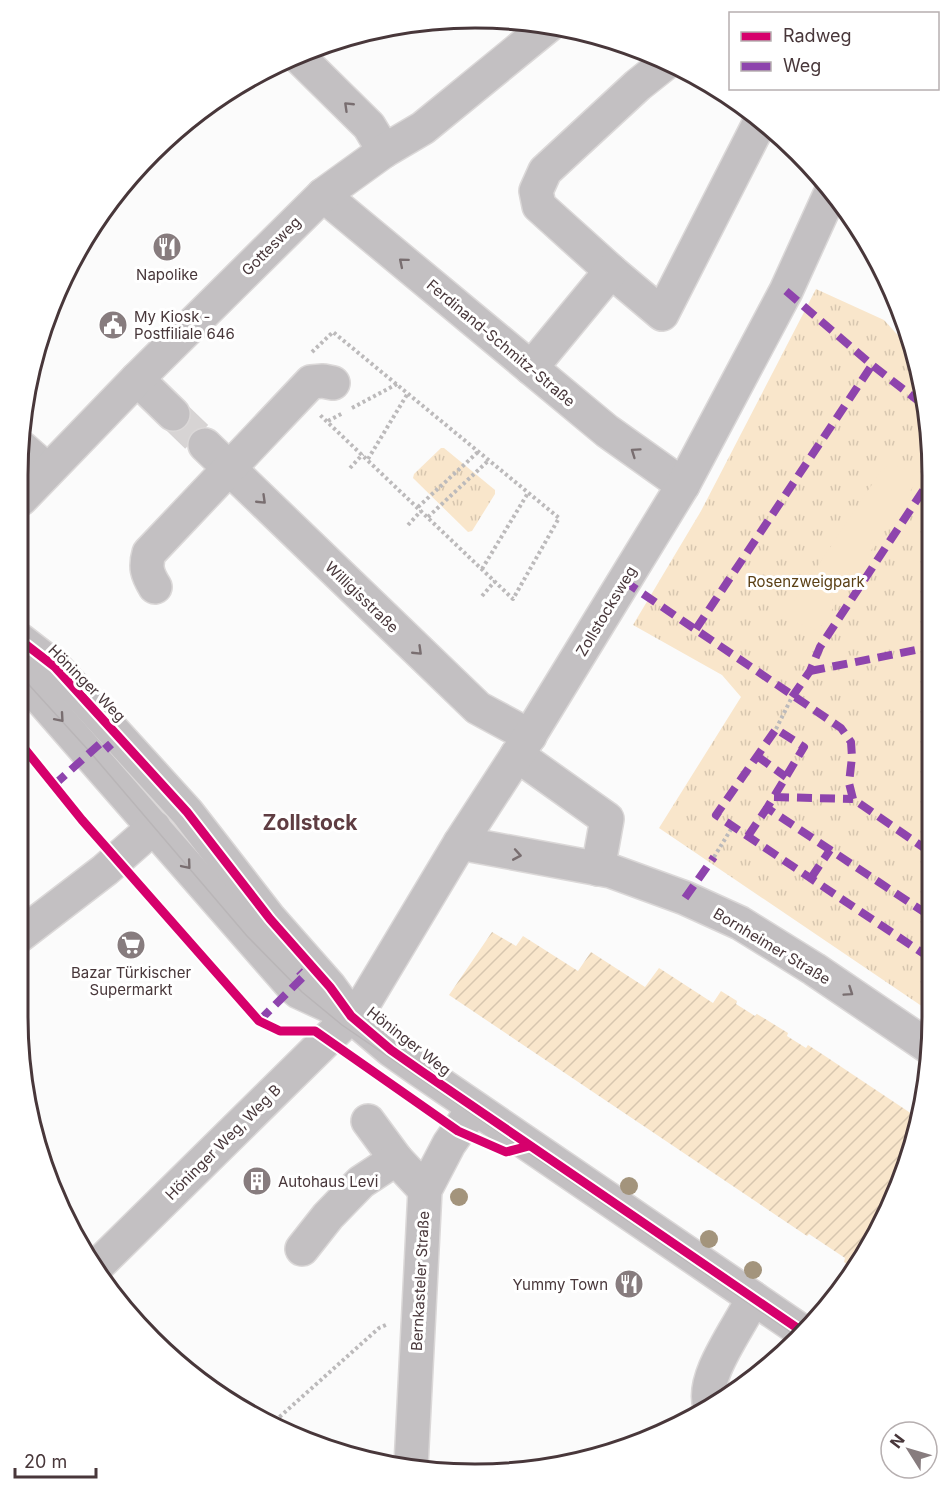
<svg xmlns="http://www.w3.org/2000/svg" width="951" height="1492" viewBox="0 0 951 1492" font-family="Inter,sans-serif">
  <defs>
    <pattern id="park-tufts" width="24" height="20" patternUnits="userSpaceOnUse" patternTransform="scale(1.5)"><rect width="24" height="20" fill="#f9e6cb"/><path d="M3 7l-1-3M5 7V3M7 7l1-3M15 17l-1-3M17 17v-4M19 17l1-3" fill="none" stroke="#d7c6af"/></pattern>
    <pattern id="garden-furrows" width="10" height="10" patternUnits="userSpaceOnUse" patternTransform="scale(1.5)"><rect width="10" height="10" fill="#f9e6cb"/><path d="M-1 1l2-2M0 10L10 0M9 11l2-2" fill="none" stroke="#d7c6af"/></pattern>
  </defs>
  <rect width="100%" height="100%" fill="#fbfbfb"/>
  <g fill="url(#park-tufts)">
    <path d="M816,289L884,320L905,343L914,347L917,357L932,446L929,1011L659,828L741,697L722,675L633,625L701,511Z"/>
    <path d="M441,448H444L495,490V494L472,531L468,532L413,478L414,474Z"/>
  </g>
  <path fill="url(#garden-furrows)" d="M492,932L516,946L523,936L578,971L591,952L645,987L659,968L713,1003L721,991L737,1001L736,1004L755,1016L757,1014L788,1033L787,1036L806,1048L808,1045L822,1054L918,1118L898,1192L851,1267L844,1262L845,1258L809,1234L807,1236L449,995Z"/>
  <path fill="#f9e6cb" d="M888,466C899,466 906,467 913,476V487L822,625L817,630L800,624L790,614L793,603L881,471Z"/>
  <g fill="none" stroke-linecap="round" stroke-linejoin="round">
    <path stroke="#d7d4d4" stroke-width="33" stroke-dasharray="33 16" stroke-linecap="butt" d="M173,414L205,445"/>
    <g stroke="#dbd8d8" stroke-width="36">
      <g id="minor">
        <path d="M298,56L369,126L384,151"/>
        <path d="M667,62L638,85L545,171L536,191L539,206L611,271L662,314L761,120"/>
        <path d="M323,195L607,431L683,485"/>
        <path d="M531,368L611,271"/>
        <path d="M137,379L173,414"/>
        <path d="M205,445L478,708L530,736"/>
        <path d="M22,448L47,470"/>
        <path d="M21,499L137,379L323,195L384,151L423,128L549,25"/>
        <path d="M155,587C147,574 145,567 149,553L311,382L323,381L333,383"/>
        <path d="M20,640L55,667L187,812L270,919L330,987L351,1016L391,1050L421,1071L803,1332"/>
        <path d="M20,675L293,987L299,992L347,1014"/>
        <path d="M517,755L607,819L598,869"/>
        <path d="M460,843L611,871L685,898L740,923L814,969L929,1047"/>
        <path d="M19,936L105,870L154,827"/>
        <path d="M368,1121L396,1159"/>
        <path d="M302,1249L328,1216L361,1182L396,1159L425,1190"/>
        <path d="M94,1269L355,1012L367,998L460,843L525,743L683,485L786,291L832,190"/>
        <path d="M710,1406C700,1377 741,1325 753,1298"/>
        <path d="M411,1466L425,1190L449,1144L474,1108"/>
      </g>
    </g>
    <g stroke="#bcbabb" stroke-width="4" stroke-dasharray="3 3" stroke-linecap="butt">
      <path d="M312,352L333,332L559,518L513,599L320,415"/>
      <path d="M352,408L397,384"/>
      <path d="M328,421L343,413"/>
      <path d="M368,459L408,393"/>
      <path d="M350,468L363,454"/>
      <path d="M418,507L478,452"/>
      <path d="M428,517L489,460"/>
      <path d="M408,525L421,511"/>
      <path d="M482,569L528,493"/>
      <path d="M482,596L495,581"/>
      <path d="M776,729L792,697"/>
      <path d="M714,857L733,826"/>
      <path d="M275,1421L379,1328L388,1324"/>
    </g>
    <use href="#minor" stroke="#c3c0c2" stroke-width="33"/>
    <g stroke="#b9b5b7" stroke-width="1.5">
      <path d="M20,641L55,667L135,754L187,812L270,919L311,967L355,1012L380,1034L455,1088L808,1328"/>
      <path d="M20,675L90,752L247,936L302,992L342,1025L798,1337"/>
    </g>
    <g stroke="#8e44ad" stroke-width="8" stroke-dasharray="15 8" stroke-linecap="butt">
      <path d="M786,291L872,365L926,407"/>
      <path d="M624,581L841,728L851,742L852,757L849,783L853,799L930,852"/>
      <path d="M696,629L872,365"/>
      <path d="M810,671L931,647"/>
      <path d="M792,697L810,671L820,647L932,477"/>
      <path d="M757,756L786,777"/>
      <path d="M54,785L103,741L111,750"/>
      <path d="M774,797L853,799"/>
      <path d="M748,836L767,808"/>
      <path d="M811,878L830,850"/>
      <path d="M685,898L714,857"/>
      <path d="M930,958L716,815L776,729L804,747L767,808L930,916"/>
      <path d="M259,1021L304,976L299,971"/>
    </g>
    <g stroke="#fff" stroke-width="13">
      <g id="cycleway">
        <path d="M20,640L55,667L187,812L270,919L330,987L351,1016L391,1050L421,1071L803,1332"/>
        <path d="M20,743L82,820L259,1021L280,1031H315L458,1131L506,1152L529,1146"/>
      </g>
    </g>
    <use href="#cycleway" stroke="#d6006c" stroke-width="9"/>
  </g>
  <g fill="#a3947c">
    <circle cx="629" cy="1186" r="9"/>
    <circle cx="459" cy="1197" r="9"/>
    <circle cx="709" cy="1239" r="9"/>
    <circle cx="753" cy="1270" r="9"/>
  </g>
  <defs><path id="oneway-chevron" d="M-2-3.5L2.5 0L-2 3.5" fill="none" stroke-width="1.6" stroke-linecap="round" stroke-linejoin="round" transform="scale(1.5)"/></defs>
  <g stroke="#796e70">
    <use href="#oneway-chevron" transform="translate(348 106) rotate(-136)"/>
    <use href="#oneway-chevron" transform="translate(403 262) rotate(-140)"/>
    <use href="#oneway-chevron" transform="translate(635 452) rotate(-145)"/>
    <use href="#oneway-chevron" transform="translate(262 500) rotate(44)"/>
    <use href="#oneway-chevron" transform="translate(418 651) rotate(44)"/>
    <use href="#oneway-chevron" transform="translate(60 718) rotate(49)"/>
    <use href="#oneway-chevron" transform="translate(517 855) rotate(10)"/>
    <use href="#oneway-chevron" transform="translate(187 865) rotate(50)"/>
    <use href="#oneway-chevron" transform="translate(849 992) rotate(34)"/>
  </g>
  <defs>
    <g id="restaurant-disc" transform="scale(1.5)"><circle r="9.5" fill="#877c7e" stroke="#fff"/><path d="M-5-6h1v4h1v-4h1v4h1v-4h1v5L-1.5 .5V6h-2V.5L-5-1ZM5-6V6H3V1.5H1.5Q1.5-4 5-6Z" fill="#fff"/></g>
    <g id="civic-disc" transform="scale(1.5)"><circle r="9.5" fill="#877c7e" stroke="#fff"/><path d="M-.6-6.5H3V-4.5H.6V-3L4-1V1h2V6H-6V1h2V-1L-.6-3ZM-1.2 2.5V6h2.4V2.5Z" fill="#fff"/></g>
    <g id="supermarket-disc" transform="scale(1.5)"><circle r="9.5" fill="#877c7e" stroke="#fff"/><path d="M-6-5.5h2.5l.6 2H6L4.5 2H-2.5L-4.4-4H-6ZM-1.5 3.2a1.3 1.3 0 1 0 .1 0ZM3 3.2a1.3 1.3 0 1 0 .1 0Z" fill="#fff"/></g>
    <g id="building-disc" transform="scale(1.5)"><circle r="9.5" fill="#877c7e" stroke="#fff"/><path d="M-4-6H4V6H1V3H-1V6H-4ZM-2.5-4.3h1.7v1.8h-1.7ZM.8-4.3h1.7v1.8H.8ZM-2.5-1h1.7V.8h-1.7ZM.8-1h1.7V.8H.8Z" fill="#fff"/></g>
  </defs>
  <g fill-rule="evenodd">
    <use href="#restaurant-disc" x="167" y="247"/>
    <use href="#civic-disc" x="113" y="325"/>
    <use href="#supermarket-disc" x="131" y="945"/>
    <use href="#building-disc" x="257" y="1181"/>
    <use href="#restaurant-disc" x="629" y="1284"/>
  </g>
  <g text-anchor="middle" dominant-baseline="central" stroke-width="6" stroke-linejoin="round" paint-order="stroke">
    <g font-size="15" fill="#48373a" stroke="#fff">
      <text transform="translate(271 246) rotate(-45)">Gottesweg</text>
      <text transform="translate(501 343) rotate(40)">Ferdinand-Schmitz-Straße</text>
      <text transform="translate(362 597) rotate(44)">Willigisstraße</text>
      <text transform="translate(606 611) rotate(-59)">Zollstocksweg</text>
      <text transform="translate(87 683) rotate(45)">Höninger Weg</text>
      <text transform="translate(772 946) rotate(31)">Bornheimer Straße</text>
      <text transform="translate(409 1041) rotate(38)">Höninger Weg</text>
      <text transform="translate(223 1142) rotate(-45)">Höninger Weg, Weg B</text>
      <text transform="translate(420 1281) rotate(-87)">Bernkasteler Straße</text>
    </g>
    <g font-size="15" fill="#48373a" stroke="#fff">
      <text x="167" y="274">Napolike</text>
      <text x="134" y="316" text-anchor="start">My Kiosk -<tspan x="134" dy="17">Postfiliale 646</tspan></text>
      <text x="131" y="972">Bazar Türkischer<tspan x="131" dy="17">Supermarkt</tspan></text>
      <text x="278" y="1181" text-anchor="start">Autohaus Levi</text>
      <text x="608" y="1284" text-anchor="end">Yummy Town</text>
    </g>
    <g font-size="15" fill="#5b4015" stroke="#fff">
      <text x="806" y="581">Rosenzweigpark</text>
    </g>
    <g font-size="21" font-weight="bold" fill="#5f3d42" stroke="#fff">
      <text x="310" y="822">Zollstock</text>
    </g>
  </g>
  <path d="M0 0H951V1492H0ZM475 28H475A447 447 0 0 1 922 475V1017A447 447 0 0 1 475 1464H475A447 447 0 0 1 28 1017V475A447 447 0 0 1 475 28Z" fill="#fff" fill-rule="evenodd"/>
  <path fill="none" stroke="#48373a" stroke-width="3" d="M475 28H475A447 447 0 0 1 922 475V1017A447 447 0 0 1 475 1464H475A447 447 0 0 1 28 1017V475A447 447 0 0 1 475 28Z"/>
  <rect x="729" y="12" width="210" height="78" fill="#ffffff" stroke="#b6afb0" stroke-width="1.5"/>
  <rect x="741" y="32" width="30" height="9" fill="#d6006c" stroke="#b6afb0" stroke-width="1.5"/>
  <text x="783" y="42" font-size="18" fill="#48373a">Radweg</text>
  <rect x="741" y="62" width="30" height="9" fill="#8e44ad" stroke="#b6afb0" stroke-width="1.5"/>
  <text x="783" y="72" font-size="18" fill="#48373a">Weg</text>
  <g transform="translate(909 1450) rotate(307)"><circle r="28" fill="#ffffff" stroke="#b6afb0" stroke-width="1.5"/>
  <path d="M0-4.5L10 22L0 15L-10 22Z" fill="#877c7e"/>
  <text y="-9" font-size="16" font-weight="bold" text-anchor="middle" fill="#48373a">N</text>
  </g>
  <path d="M15 1468v9h81v-9" fill="none" stroke="#48373a" stroke-width="3"/>
  <text x="24" y="1468" font-size="18" fill="#48373a" stroke="#ffffff" stroke-width="4.5" paint-order="stroke">20 m</text>
</svg>
